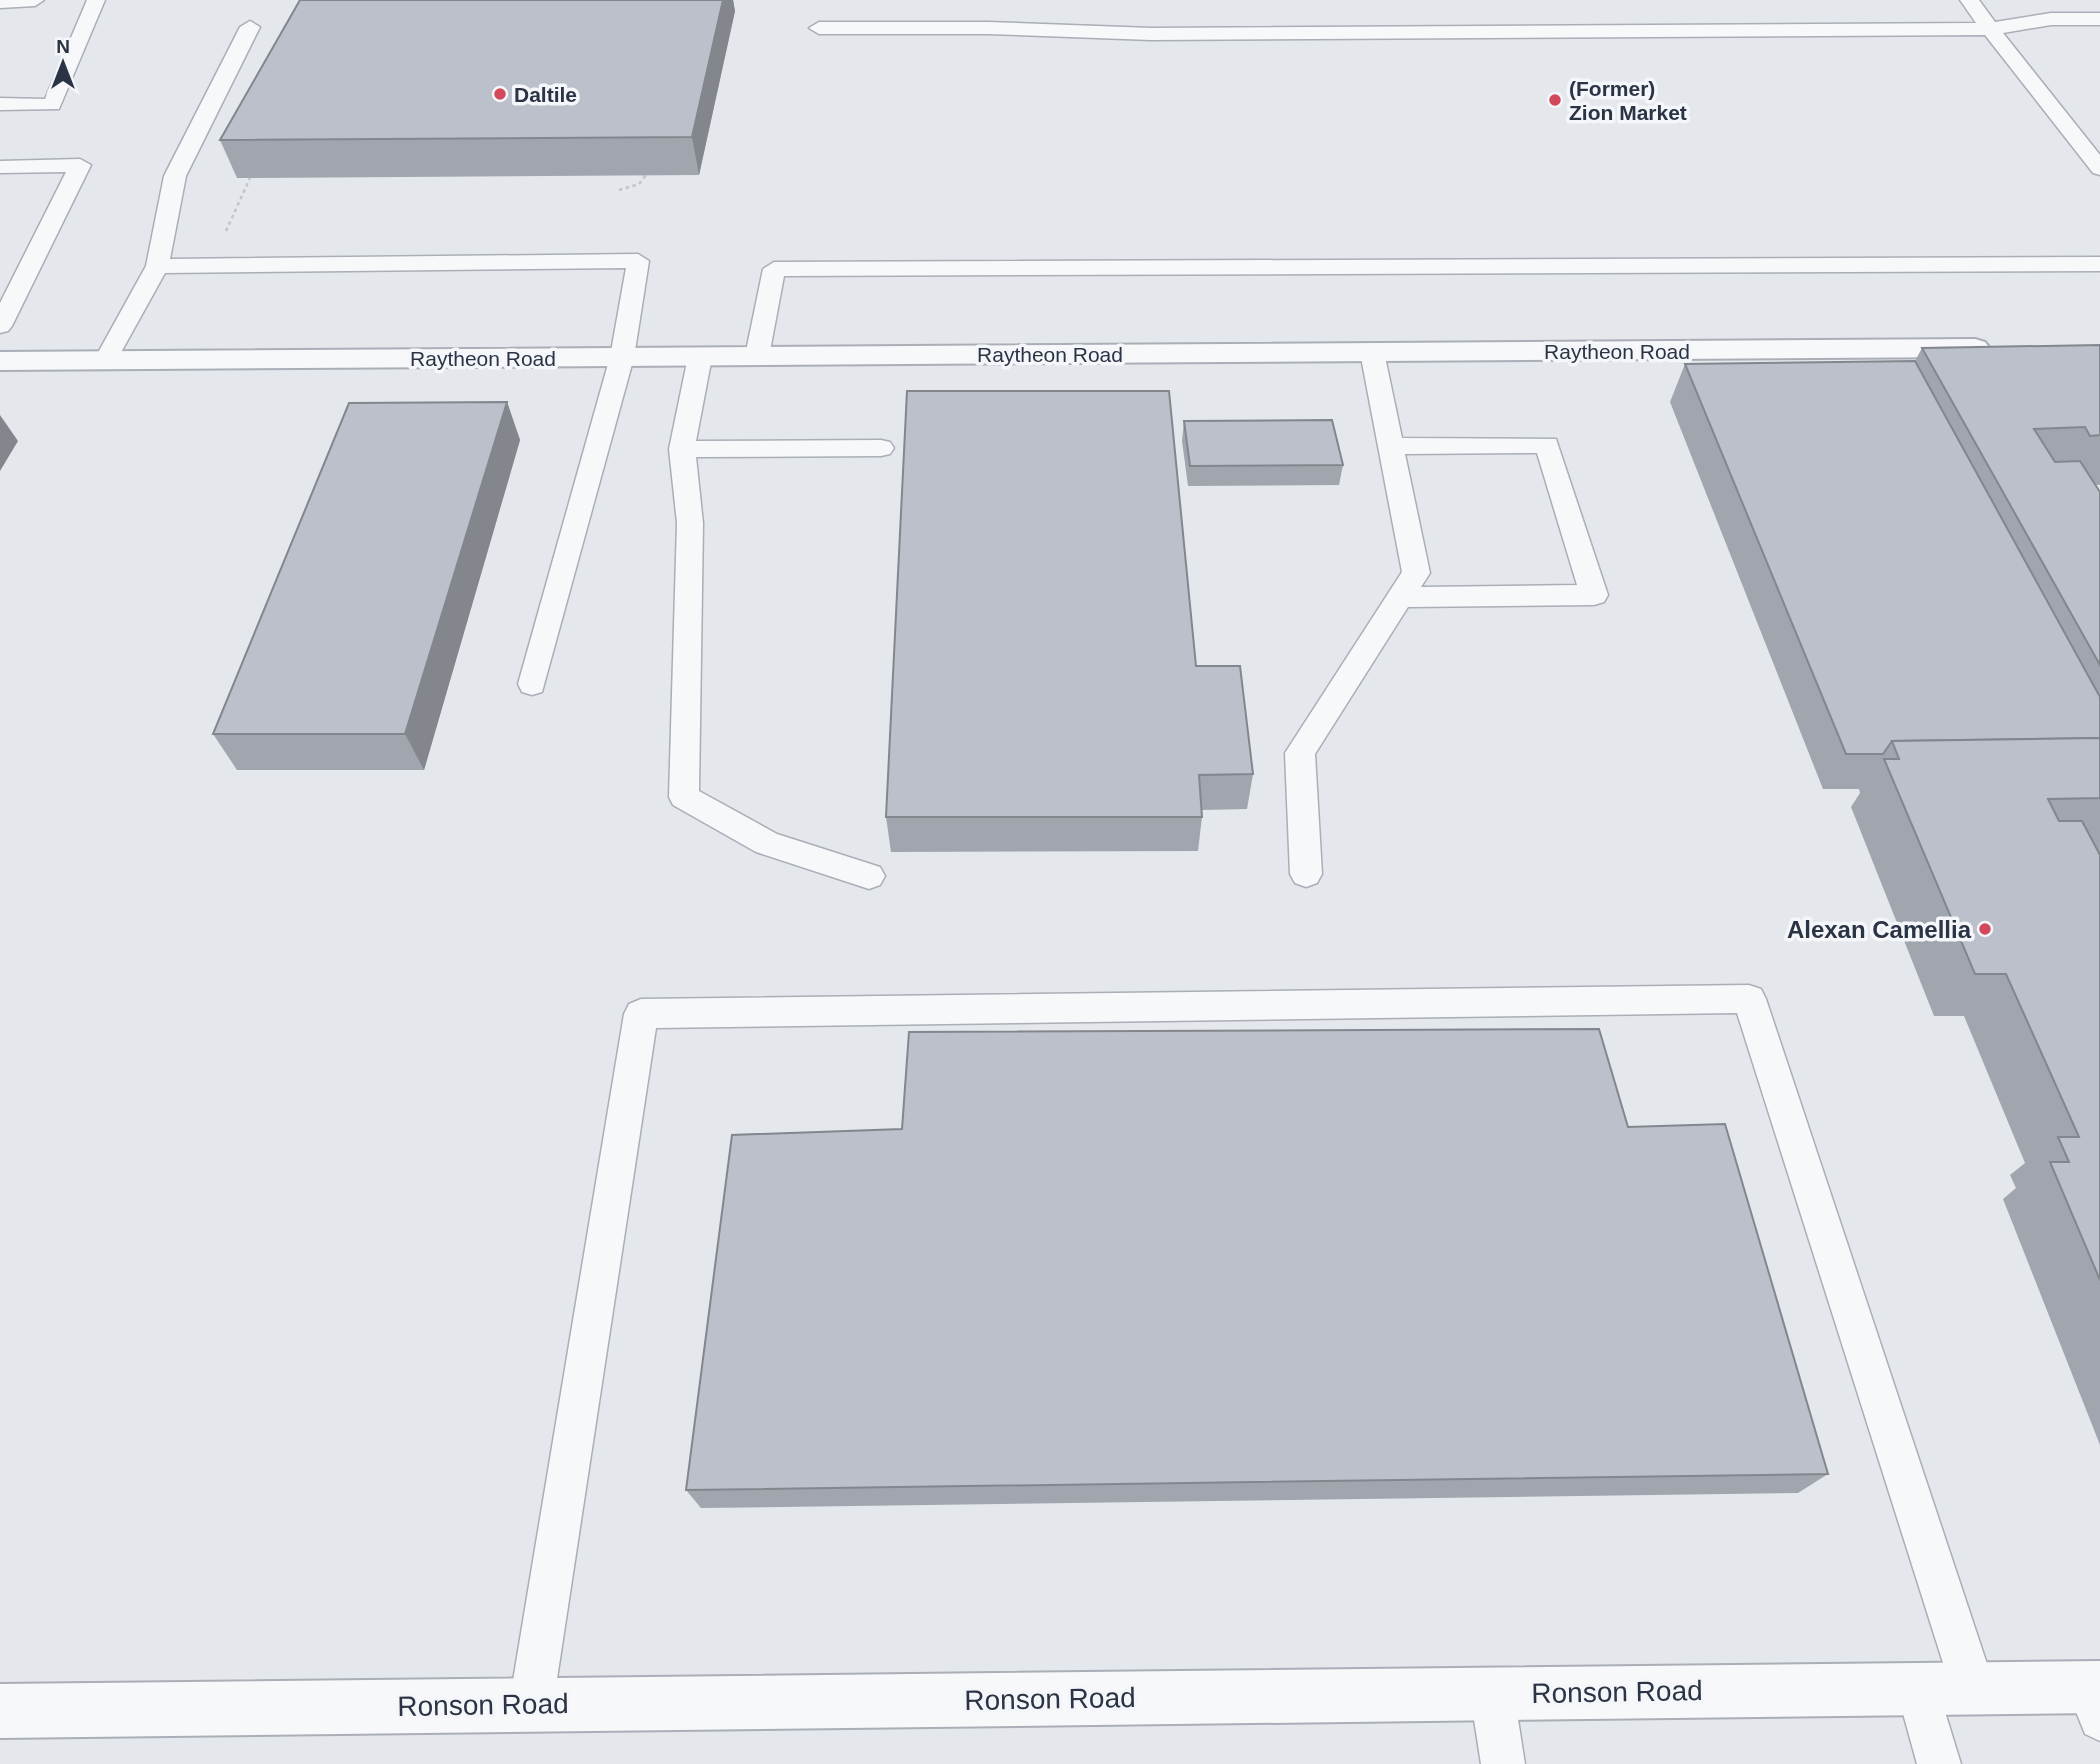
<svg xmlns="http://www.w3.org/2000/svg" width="2100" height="1764" viewBox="0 0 2100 1764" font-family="Arial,sans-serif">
  <rect width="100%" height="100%" fill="#e4e7ec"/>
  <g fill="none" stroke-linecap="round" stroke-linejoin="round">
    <g stroke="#a9aeb7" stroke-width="3">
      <g id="service">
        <path d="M0,0H44L35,6L0,8Z"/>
        <path d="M87,0H105L59,109L0,110V98L45,99Z"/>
        <path d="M1960,0H1979L1995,22L2051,13H2100V25H2051L2003,33L2100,155V175L2093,173L1985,35L1151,40L988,34H819L809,28L819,22H988L1151,28L1976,23Z"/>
        <path d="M250,21L260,27L186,176L170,259L638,254L649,261L634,357L542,692L532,695L522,692L518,684L610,357L626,268L165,273L114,365H98L94,360L146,266L164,176L240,27Z"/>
        <path d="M80,159L91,165L12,326L8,331L0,333V303L66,172L0,173V161Z"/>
        <path d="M2100,257V271L784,276L769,356L765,361H749L745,356L763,269L774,262Z"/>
        <path d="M1372,345L1380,347L1384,352L1402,438L1556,439L1608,595L1604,602L1594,605L1408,607L1315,754L1322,874L1317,883L1306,887L1295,883L1290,874L1285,753L1402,572L1360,352L1364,347ZM1537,453L1577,585L1421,587L1430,573L1405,454Z"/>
        <path d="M700,350L708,352L712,357L696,441L881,440L890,442L894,448L890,454L881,456L696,457L703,523L699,791L777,834L880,867L885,876L880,885L869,889L756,852L673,805L669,797L677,523L669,449L688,357L692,352Z"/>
        <path d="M1749,985L1761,989L1766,999L1995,1688L1988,1703L1973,1710L1958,1703L1951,1688L1737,1013L656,1028L553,1705L546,1720L531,1727L516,1720L509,1705L624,1014L629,1004L641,999Z"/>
        <path d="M2088,1665L2100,1670V1741L2085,1734L2066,1687L2073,1672Z"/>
        <path d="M1918,1666L1933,1673L1961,1764H1917L1896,1688L1903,1673Z"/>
        <path d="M1492,1672L1507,1679L1514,1694L1525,1764H1481L1470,1694L1477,1679Z"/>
      </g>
    </g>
    <g stroke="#a9aeb7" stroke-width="4">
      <g id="tertiary">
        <path d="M1975,339L1985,342L1990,348L1985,354L1975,357L0,370V352Z"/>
        <path d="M2100,1661V1713L0,1738V1684Z"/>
      </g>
    </g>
    <g stroke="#c2c5cb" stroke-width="2.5" stroke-dasharray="3.5 3.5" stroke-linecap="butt">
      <path d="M619,190L639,184L646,175"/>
      <path d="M226,231L250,178"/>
    </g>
    <use href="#service" fill="#f7f8fa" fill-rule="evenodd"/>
    <use href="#tertiary" fill="#f7f8fa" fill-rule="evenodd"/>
  </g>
  <g fill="#a1a5ae">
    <path d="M300,0H733L735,11L699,175L237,178L220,140Z"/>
    <path d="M2100,345V485H2096L2100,492V1445L2003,1199L2016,1188L2010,1175L2025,1163L1964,1016H1934L1851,807L1860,793L1859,789H1823L1670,402L1685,364L1915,361L1922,348Z"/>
    <path d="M507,402L520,440L424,770H237L213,734Z"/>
    <path d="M1184,421L1343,465L1339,485L1188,486L1182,441Z"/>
    <path d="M1196,666L1253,774L1247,809L1202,810V817L1198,851L891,852L886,817Z"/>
    <path d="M1628,1127L1828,1474L1798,1493L701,1508L686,1490L902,1129Z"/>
  </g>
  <g fill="#83868d">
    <path d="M723,0H733L735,11L699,175L692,137Z"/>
    <path d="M507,402L520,440L424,770L405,734Z"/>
    <path d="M0,415L18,441L0,471Z"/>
  </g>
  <g fill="#bbc0ca" stroke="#83868d" stroke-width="2">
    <path d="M300,0H723L692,137L220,140Z"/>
    <path d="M2100,345V435L2090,436L2085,427L2034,429L2055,462L2080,461L2100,492V665L1922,348Z"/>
    <path d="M1915,361L2100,697V738L1892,741L1883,754H1846L1685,364Z"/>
    <path d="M907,391H1169L1196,666H1240L1253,774L1199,775L1202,817H886Z"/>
    <path d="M507,402L405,734H213L349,403Z"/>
    <path d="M1332,420L1343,465L1190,466L1184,421Z"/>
    <path d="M2100,738V798L2048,799L2059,821H2082L2100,855V1280L2050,1162H2069L2058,1137H2079L2006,974H1975L1884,759H1899L1892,741Z"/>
    <path d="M1599,1029L1628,1127L1725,1124L1828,1474L686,1490L732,1135L902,1129L909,1032Z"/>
  </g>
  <g fill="#d1495b" stroke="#f4f6f9" stroke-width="2.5">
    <circle cx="500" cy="94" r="7"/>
    <circle cx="1555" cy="100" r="7"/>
    <circle cx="1985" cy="929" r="7"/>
  </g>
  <g text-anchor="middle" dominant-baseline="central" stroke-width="7" stroke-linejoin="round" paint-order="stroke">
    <g font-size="21" font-weight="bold" fill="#2b3445" stroke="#f4f6f9" text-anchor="start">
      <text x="1569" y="88">(Former)<tspan x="1569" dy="24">Zion Market</tspan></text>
      <text x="514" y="94">Daltile</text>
    </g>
    <g font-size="21" fill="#2b3445" stroke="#f4f6f9">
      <text x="1617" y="351">Raytheon Road</text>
      <text x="1050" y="354">Raytheon Road</text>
      <text x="483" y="358">Raytheon Road</text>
    </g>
    <g font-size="24" font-weight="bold" fill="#2b3445" stroke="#f4f6f9" text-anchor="end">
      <text x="1971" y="929">Alexan Camellia</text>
    </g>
    <g font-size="28" fill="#2b3445" stroke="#f4f6f9">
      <text transform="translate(1617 1692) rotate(-1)">Ronson Road</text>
      <text transform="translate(1050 1699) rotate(-1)">Ronson Road</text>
      <text transform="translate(483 1705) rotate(-1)">Ronson Road</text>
    </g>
  </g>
  <g transform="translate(63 63)" stroke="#f4f6f9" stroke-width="5" paint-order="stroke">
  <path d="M0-5L12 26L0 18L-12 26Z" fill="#2b3445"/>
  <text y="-10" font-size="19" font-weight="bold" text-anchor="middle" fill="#2b3445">N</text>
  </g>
</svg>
